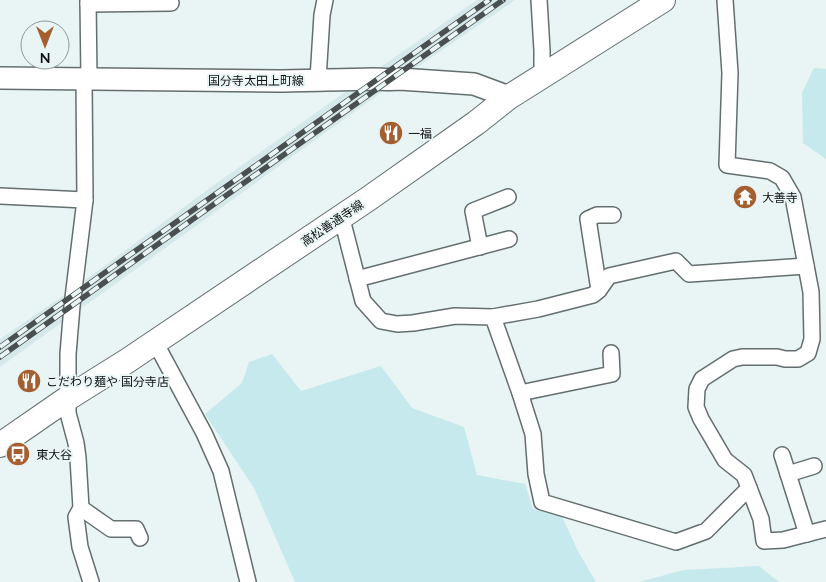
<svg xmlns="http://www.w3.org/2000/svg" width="826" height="582" viewBox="0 0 826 582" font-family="Lato,'Noto Sans JP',sans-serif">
  <rect width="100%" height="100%" fill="#e9f4f4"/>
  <path fill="#d5e9eb" d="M477,0H515L400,79L0,367V339L73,289L207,190L362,80Z"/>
  <g fill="#c5e9ec">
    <path d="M814,68L826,69V159L803,143L802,93Z"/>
    <path d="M272,354L301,391L381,366L412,408L464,427L477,475L525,484L533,509L561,515L579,553L596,582H295L254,488L205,414L242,383L249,362Z"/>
    <path d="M759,566L779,582H639L684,570Z"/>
  </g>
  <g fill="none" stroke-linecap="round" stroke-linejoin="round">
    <g stroke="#656e6f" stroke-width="18">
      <g id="street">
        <path d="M88,0L89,79"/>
        <path d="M539,0L542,50V77"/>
        <path d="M725,0L730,73L727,165L770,171L782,178L793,197L811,292L812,339L808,353L798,359H785L777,357H742L733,359L702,379L697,389L696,407L701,419L725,460L744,475L761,519L764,541L783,540L826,529"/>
        <path d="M88,4L171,3"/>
        <path d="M84,79L85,200L72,306L68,354V413L76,443L78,458L81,508L76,517L80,547L91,582"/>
        <path d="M318,79L322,15L325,0"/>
        <path d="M0,196L85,200"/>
        <path d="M339,218L344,227L363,301L381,321L397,324L413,323L455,316L493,317L520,393L533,434L536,474L542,502L676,542L706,531L749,488"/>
        <path d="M480,247L473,211L508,197"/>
        <path d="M357,279L509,239"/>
        <path d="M599,290L588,219L597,215H613"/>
        <path d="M493,317L538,309L593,295L599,290L609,276L676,261L689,274L806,266"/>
        <path d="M155,342L204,433L221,471L248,582"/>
        <path d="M520,393L612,374L611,353"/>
        <path d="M782,455L807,534"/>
        <path d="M788,474L814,466"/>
        <path d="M81,508L111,529H136L140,538"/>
      </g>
    </g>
    <g stroke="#656e6f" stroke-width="24">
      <path id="secondary" d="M0,78L279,81C310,80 341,80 373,79C382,79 391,80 400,79L474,84L509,97"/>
    </g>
    <g stroke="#656e6f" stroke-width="26">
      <path id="primary" d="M0,445L68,398L127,361L368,199L476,123L509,97L663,0"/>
    </g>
    <use href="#street" stroke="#fff" stroke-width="15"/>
    <use href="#secondary" stroke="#fff" stroke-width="21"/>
    <use href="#primary" stroke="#fff" stroke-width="24"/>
    <g stroke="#4a4f50" stroke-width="5.5">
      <g id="rail">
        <path d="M0,347L489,0"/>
        <path d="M0,357L217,202L503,0"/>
      </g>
    </g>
    <use href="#rail" stroke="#e9f4f4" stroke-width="4" stroke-dasharray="11" stroke-linecap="butt"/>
  </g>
  <defs>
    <g id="restaurant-disc" transform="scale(1.25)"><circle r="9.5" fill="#a45f31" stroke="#e9f4f4"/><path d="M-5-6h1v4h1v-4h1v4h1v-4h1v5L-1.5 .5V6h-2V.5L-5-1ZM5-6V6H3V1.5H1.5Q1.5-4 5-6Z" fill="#fff"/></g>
    <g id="temple-disc" transform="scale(1.25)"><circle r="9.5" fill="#a45f31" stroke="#e9f4f4"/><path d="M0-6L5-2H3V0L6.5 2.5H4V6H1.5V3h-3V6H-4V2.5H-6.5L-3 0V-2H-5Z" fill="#fff"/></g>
    <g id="bus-disc" transform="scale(1.25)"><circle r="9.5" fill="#a45f31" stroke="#e9f4f4"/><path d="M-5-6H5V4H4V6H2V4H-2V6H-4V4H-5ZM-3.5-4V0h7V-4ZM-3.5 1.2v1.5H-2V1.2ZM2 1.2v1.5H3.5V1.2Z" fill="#fff"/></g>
  </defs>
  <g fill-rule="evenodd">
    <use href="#restaurant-disc" x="391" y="133"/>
    <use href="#temple-disc" x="745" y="197"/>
    <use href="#restaurant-disc" x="29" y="381"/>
    <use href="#bus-disc" x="18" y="454"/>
  </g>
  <g text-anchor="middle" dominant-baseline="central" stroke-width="4" stroke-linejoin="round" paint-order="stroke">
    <g font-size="12" fill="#0d1011" stroke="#e9f4f4">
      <text x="256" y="80">国分寺太田上町線</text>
      <text transform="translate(332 223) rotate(-34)">高松善通寺線</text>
    </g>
    <g font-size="12" fill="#0d1011" stroke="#e9f4f4" text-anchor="start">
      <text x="408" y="133">一福</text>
      <text x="762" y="197">大善寺</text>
      <text x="46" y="381">こだわり麺や 国分寺店</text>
      <text x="36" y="454">東大谷</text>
    </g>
  </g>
  <g transform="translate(45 45) rotate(180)"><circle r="24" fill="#e9f4f4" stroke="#919999"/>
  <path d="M0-4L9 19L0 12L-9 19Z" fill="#a45f31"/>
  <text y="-8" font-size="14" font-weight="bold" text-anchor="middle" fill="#0d1011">N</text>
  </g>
</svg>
